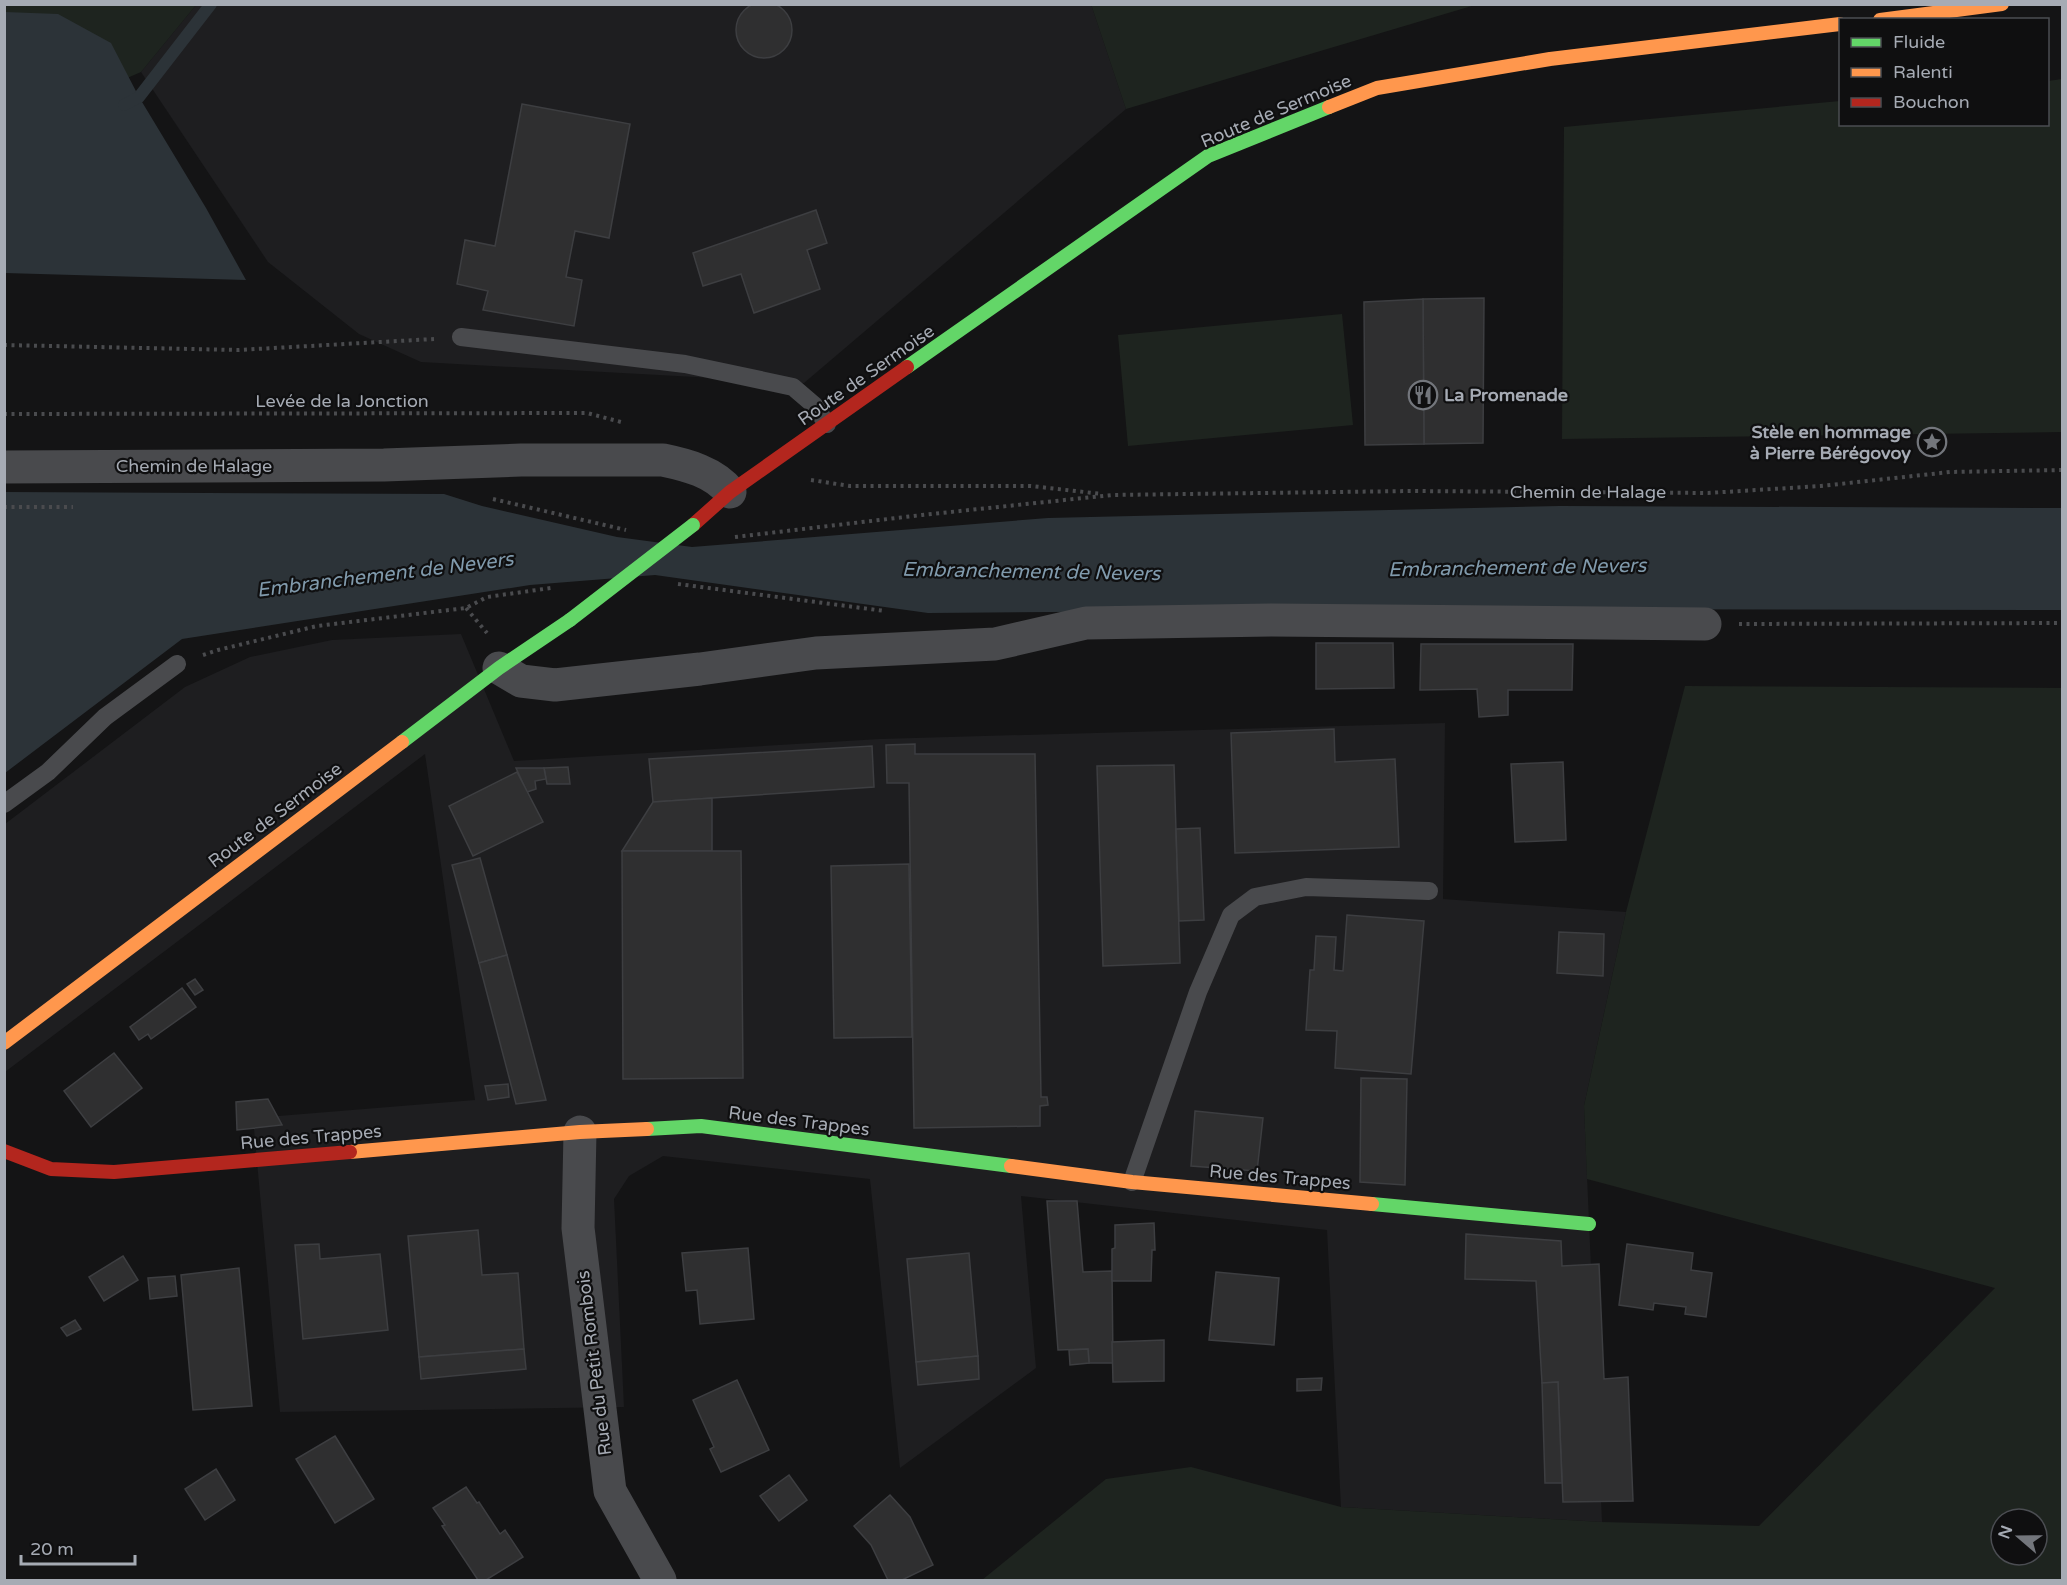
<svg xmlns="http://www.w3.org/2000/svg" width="2067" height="1585" viewBox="0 0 2067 1585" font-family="'Varela Round',sans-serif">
  <rect width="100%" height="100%" fill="#141415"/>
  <g fill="#1e1e20">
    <path d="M1091,4L1126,109L804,383L421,362L359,334L268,262L141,72L196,5Z"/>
    <path d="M461,634L514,761L880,739L1445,723L1443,899L1626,912L1584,1106L1602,1522L1341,1507L1327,1230L1021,1196L1036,1368L900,1468L870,1179L663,1156L629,1176L614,1199L624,1407L280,1412L253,1118L475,1100L425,754L5,1072V824L185,687L250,657L332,640Z"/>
  </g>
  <g fill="#1e241f" fill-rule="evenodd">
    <path d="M1091,4H1475V5L1126,109Z"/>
    <path d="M5,5H196L141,72L5,131Z"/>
    <path d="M2062,79V432L1562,439L1564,127L1840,101V124H2048V81Z"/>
    <path d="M1342,314L1353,425L1128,446L1118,335Z"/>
    <path d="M1685,686L2062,688V1580H982L1106,1479L1191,1467L1341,1507L1602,1522L1759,1526L1995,1288L1587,1179L1584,1106L1626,912ZM2001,1519H2037V1555H2001Z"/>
  </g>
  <g fill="#2c3338">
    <path d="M5,12L58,14L111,43L139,97L206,208L246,280L5,273Z"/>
    <path d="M5,492L444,494L482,506L617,537L692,547L1048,518L1560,506L2062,508V610L1491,609L928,613L655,575L530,585L182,639L5,773Z"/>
  </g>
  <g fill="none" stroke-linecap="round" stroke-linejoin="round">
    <path stroke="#2c3338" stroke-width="12" d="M124,105L139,97L211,4"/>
  </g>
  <g fill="#2f2f30" stroke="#3d3e41" stroke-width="1.5">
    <circle cx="764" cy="30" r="28"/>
    <path d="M522,104L630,124L609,238L575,231L566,277L582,280L574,326L483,310L488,291L457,284L465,240L495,246Z"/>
    <path d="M816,210L827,243L807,250L820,289L754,313L741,274L703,286L693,253Z"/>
    <path d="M1484,298L1483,443L1424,444L1423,299Z"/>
    <path d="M1423,299L1424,444L1365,445L1364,302Z"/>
    <path d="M1316,643H1393L1394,688L1316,689Z"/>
    <path d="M1421,644H1573L1572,690H1508V715L1479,717L1477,689L1420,690Z"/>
    <path d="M1334,729L1335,762L1395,759L1399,847L1235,853L1231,733Z"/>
    <path d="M915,744V754H1035L1041,1097H1047L1048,1105L1040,1106V1126L914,1128L909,783H887L886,745Z"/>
    <path d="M872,746L874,787L653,802L649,759Z"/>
    <path d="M1563,762L1566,840L1515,842L1511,764Z"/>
    <path d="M1174,765L1180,963L1103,966L1097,766Z"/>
    <path d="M568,767L570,784H547L544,768Z"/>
    <path d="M516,768H544L546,779L535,781L536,789L527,792Z"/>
    <path d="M517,772L543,822L473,856L449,806Z"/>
    <path d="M712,798V851H622L653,802Z"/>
    <path d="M1200,828L1204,920L1179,921L1176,829Z"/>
    <path d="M622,851H741L743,1078L623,1079Z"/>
    <path d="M480,858L507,955L479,963L452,865Z"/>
    <path d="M909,864L912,1037L834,1038L831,866Z"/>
    <path d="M1347,915L1424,921L1411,1074L1335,1068L1337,1031L1306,1030L1310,970H1314L1316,936L1336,937L1334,970L1343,971Z"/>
    <path d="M1559,932L1604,934L1603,976L1557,973Z"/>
    <path d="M507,955L546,1100L516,1104L479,963Z"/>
    <path d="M195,979L203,990L195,995L187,984Z"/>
    <path d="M182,988L196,1007L151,1039L148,1034L139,1040L130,1027Z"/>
    <path d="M114,1053L142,1088L91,1127L64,1091Z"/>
    <path d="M1361,1078L1407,1079L1405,1185L1360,1182Z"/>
    <path d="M508,1084L509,1097L488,1100L485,1086Z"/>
    <path d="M268,1099L282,1125L237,1130L236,1102Z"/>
    <path d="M1195,1111L1263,1118L1257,1171L1191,1166Z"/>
    <path d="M1047,1201H1077L1083,1272L1112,1271L1113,1363H1089L1088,1349L1058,1350Z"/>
    <path d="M1154,1223L1155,1250H1152L1151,1281H1112V1249L1115,1248V1225Z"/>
    <path d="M478,1230L482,1275L518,1273L524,1349L419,1357L408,1236Z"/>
    <path d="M1466,1234L1561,1241L1562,1266L1599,1264L1604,1379L1628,1377L1633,1501L1563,1502L1558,1382L1542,1383L1536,1281L1465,1279Z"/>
    <path d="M319,1244L320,1259L380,1254L388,1330L303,1339L295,1245Z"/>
    <path d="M1627,1244L1693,1253L1691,1270L1712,1273L1706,1317L1685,1314L1686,1307L1654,1303L1653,1310L1619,1305Z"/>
    <path d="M748,1248L754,1319L700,1324L697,1290L686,1291L682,1253Z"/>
    <path d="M969,1253L978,1356L916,1362L907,1259Z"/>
    <path d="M123,1256L138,1280L104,1301L89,1277Z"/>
    <path d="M239,1268L252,1406L193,1410L181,1275Z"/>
    <path d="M1216,1272L1279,1278L1274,1345L1209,1340Z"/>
    <path d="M175,1276L177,1296L150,1299L148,1278Z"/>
    <path d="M75,1320L81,1329L67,1336L61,1328Z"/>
    <path d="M1164,1340V1381L1113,1382L1112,1342Z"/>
    <path d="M524,1349L526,1369L421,1379L419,1357Z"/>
    <path d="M1088,1349L1089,1363L1070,1365L1069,1350Z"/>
    <path d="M978,1356L979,1379L918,1385L916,1362Z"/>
    <path d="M1322,1378L1321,1390L1297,1391V1379Z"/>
    <path d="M737,1380L769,1450L721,1472L710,1449L714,1447L693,1400Z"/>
    <path d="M1558,1382L1562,1483H1545L1542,1383Z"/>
    <path d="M335,1436L374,1499L335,1523L296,1459Z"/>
    <path d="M216,1469L235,1500L205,1520L185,1489Z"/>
    <path d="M789,1475L807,1500L779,1521L760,1496Z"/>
    <path d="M466,1487L477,1503L479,1502L500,1534L505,1530L523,1557L486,1580H478L442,1526L445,1525L433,1508Z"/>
    <path d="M890,1495L910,1517L933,1565L902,1580H888L871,1545L854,1526Z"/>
  </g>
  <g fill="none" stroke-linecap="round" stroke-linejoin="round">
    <g stroke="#4a4b4e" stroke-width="4" stroke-dasharray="3 4.5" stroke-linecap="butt">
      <path d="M4,345L238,350L434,339"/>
      <path d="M4,414L587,413L621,422"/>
      <path d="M811,480L850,486H1031L1102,494"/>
      <path d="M493,499L626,530"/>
      <path d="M4,507H73"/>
      <path d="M735,537L922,515L1112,495L1411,491L1708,493L1821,486L1950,472L2062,470"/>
      <path d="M678,584L885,611"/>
      <path d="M466,608L487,633"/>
      <path d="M1739,624L2062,623"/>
      <path d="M203,655L218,650L317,626L466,608L487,597L551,588"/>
    </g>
    <g stroke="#494a4d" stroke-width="18">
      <path d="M461,337L685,364L793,387L814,405L827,424"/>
      <path d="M4,804L48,772L105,717L177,664"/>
      <path d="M1132,1182L1198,992L1231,915L1255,897L1306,887L1429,891"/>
    </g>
    <g stroke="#494a4d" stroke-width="33">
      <path d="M4,467L384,465L521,460H663C687,465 714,472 730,492"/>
      <path d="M499,668L521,681L555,685L700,669L816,653L995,644L1086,623L1271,620L1705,624"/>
      <path d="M580,1132L578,1228L610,1491L660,1580"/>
    </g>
    <g stroke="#63d668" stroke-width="14">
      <path d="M907,367L1208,156L1329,107"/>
      <path d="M402,742L499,668L570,620"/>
      <path d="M647,1129L701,1126L1011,1166"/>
      <path d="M1372,1204L1589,1224"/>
    </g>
    <g stroke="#ff974d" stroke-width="14">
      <path d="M1880,20L2002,4"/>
      <path d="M1329,107L1377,88L1550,59L1840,24"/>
      <path d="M4,1043L402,742"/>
      <path d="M350,1152L580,1132L647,1129"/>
      <path d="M1011,1166L1132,1182L1372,1204"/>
    </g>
    <g stroke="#b3261e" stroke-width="14">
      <path d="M693,525L730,492L907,367"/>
      <path d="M4,1151L51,1169L114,1172L350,1152"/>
    </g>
    <path stroke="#63d668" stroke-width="14" d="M570,620L693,525"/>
  </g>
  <defs>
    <g id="restaurant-ring" transform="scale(1.5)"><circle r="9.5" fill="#0f0f10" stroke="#73767c" stroke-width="1.5"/><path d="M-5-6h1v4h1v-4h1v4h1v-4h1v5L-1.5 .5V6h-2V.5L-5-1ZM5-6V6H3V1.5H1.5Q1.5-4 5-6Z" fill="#73767c"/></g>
    <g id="sight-ring" transform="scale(1.5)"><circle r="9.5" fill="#0f0f10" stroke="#73767c" stroke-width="1.5"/><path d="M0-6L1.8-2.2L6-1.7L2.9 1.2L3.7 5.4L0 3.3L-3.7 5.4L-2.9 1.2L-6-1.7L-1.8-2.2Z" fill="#73767c"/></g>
  </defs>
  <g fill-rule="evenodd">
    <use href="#restaurant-ring" x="1423" y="395"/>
    <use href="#sight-ring" x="1932" y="442"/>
  </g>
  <g text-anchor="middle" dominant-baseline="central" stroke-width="4.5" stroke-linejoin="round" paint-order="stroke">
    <g font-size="18" fill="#a6abb4" stroke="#0f0f10">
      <text transform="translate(1276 111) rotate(-23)">Route de Sermoise</text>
      <text transform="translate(866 375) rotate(-35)">Route de Sermoise</text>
      <text x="342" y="401">Levée de la Jonction</text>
      <text x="194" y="466">Chemin de Halage</text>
      <text x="1588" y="492">Chemin de Halage</text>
      <text transform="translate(275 815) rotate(-37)">Route de Sermoise</text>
      <text transform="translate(799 1121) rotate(7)">Rue des Trappes</text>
      <text transform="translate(311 1137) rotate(-5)">Rue des Trappes</text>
      <text transform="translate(1280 1177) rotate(5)">Rue des Trappes</text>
      <text transform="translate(594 1363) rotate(-97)">Rue du Petit Rombois</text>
    </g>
    <g font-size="18" font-weight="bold" fill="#a6abb4" stroke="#0f0f10" text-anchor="start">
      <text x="1444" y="395">La Promenade</text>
      <text x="1911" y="432" text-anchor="end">Stèle en hommage<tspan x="1911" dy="21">à Pierre Bérégovoy</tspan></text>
    </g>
    <g font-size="20" font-style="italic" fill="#809aac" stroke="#0f0f10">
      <text transform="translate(1517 568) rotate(-1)">Embranchement de Nevers</text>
      <text transform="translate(1031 572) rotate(1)">Embranchement de Nevers</text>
      <text transform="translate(385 575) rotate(-7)">Embranchement de Nevers</text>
    </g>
  </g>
  <rect width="2067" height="1585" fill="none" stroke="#a6abb4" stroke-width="12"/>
  <rect x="1839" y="18" width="210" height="108" fill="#0f0f10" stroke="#4b4d52" stroke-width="1.5"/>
  <rect x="1851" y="38" width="30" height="9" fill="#63d668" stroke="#4b4d52" stroke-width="1.5"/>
  <text x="1893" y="48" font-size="18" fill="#a6abb4">Fluide</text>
  <rect x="1851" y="68" width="30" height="9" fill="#ff974d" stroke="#4b4d52" stroke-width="1.5"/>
  <text x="1893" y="78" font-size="18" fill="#a6abb4">Ralenti</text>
  <rect x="1851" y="98" width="30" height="9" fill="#b3261e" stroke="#4b4d52" stroke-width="1.5"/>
  <text x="1893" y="108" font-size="18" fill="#a6abb4">Bouchon</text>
  <g transform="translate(2019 1537) rotate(290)"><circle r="28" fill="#0f0f10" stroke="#4b4d52" stroke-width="1.5"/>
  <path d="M0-4.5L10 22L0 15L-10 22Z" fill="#73767c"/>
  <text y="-9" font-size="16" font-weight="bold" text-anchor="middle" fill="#a6abb4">N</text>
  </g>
  <path d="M21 1555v9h114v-9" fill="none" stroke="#a6abb4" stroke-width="3"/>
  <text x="30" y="1555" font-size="18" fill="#a6abb4" stroke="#0f0f10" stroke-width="4.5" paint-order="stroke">20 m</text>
</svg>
